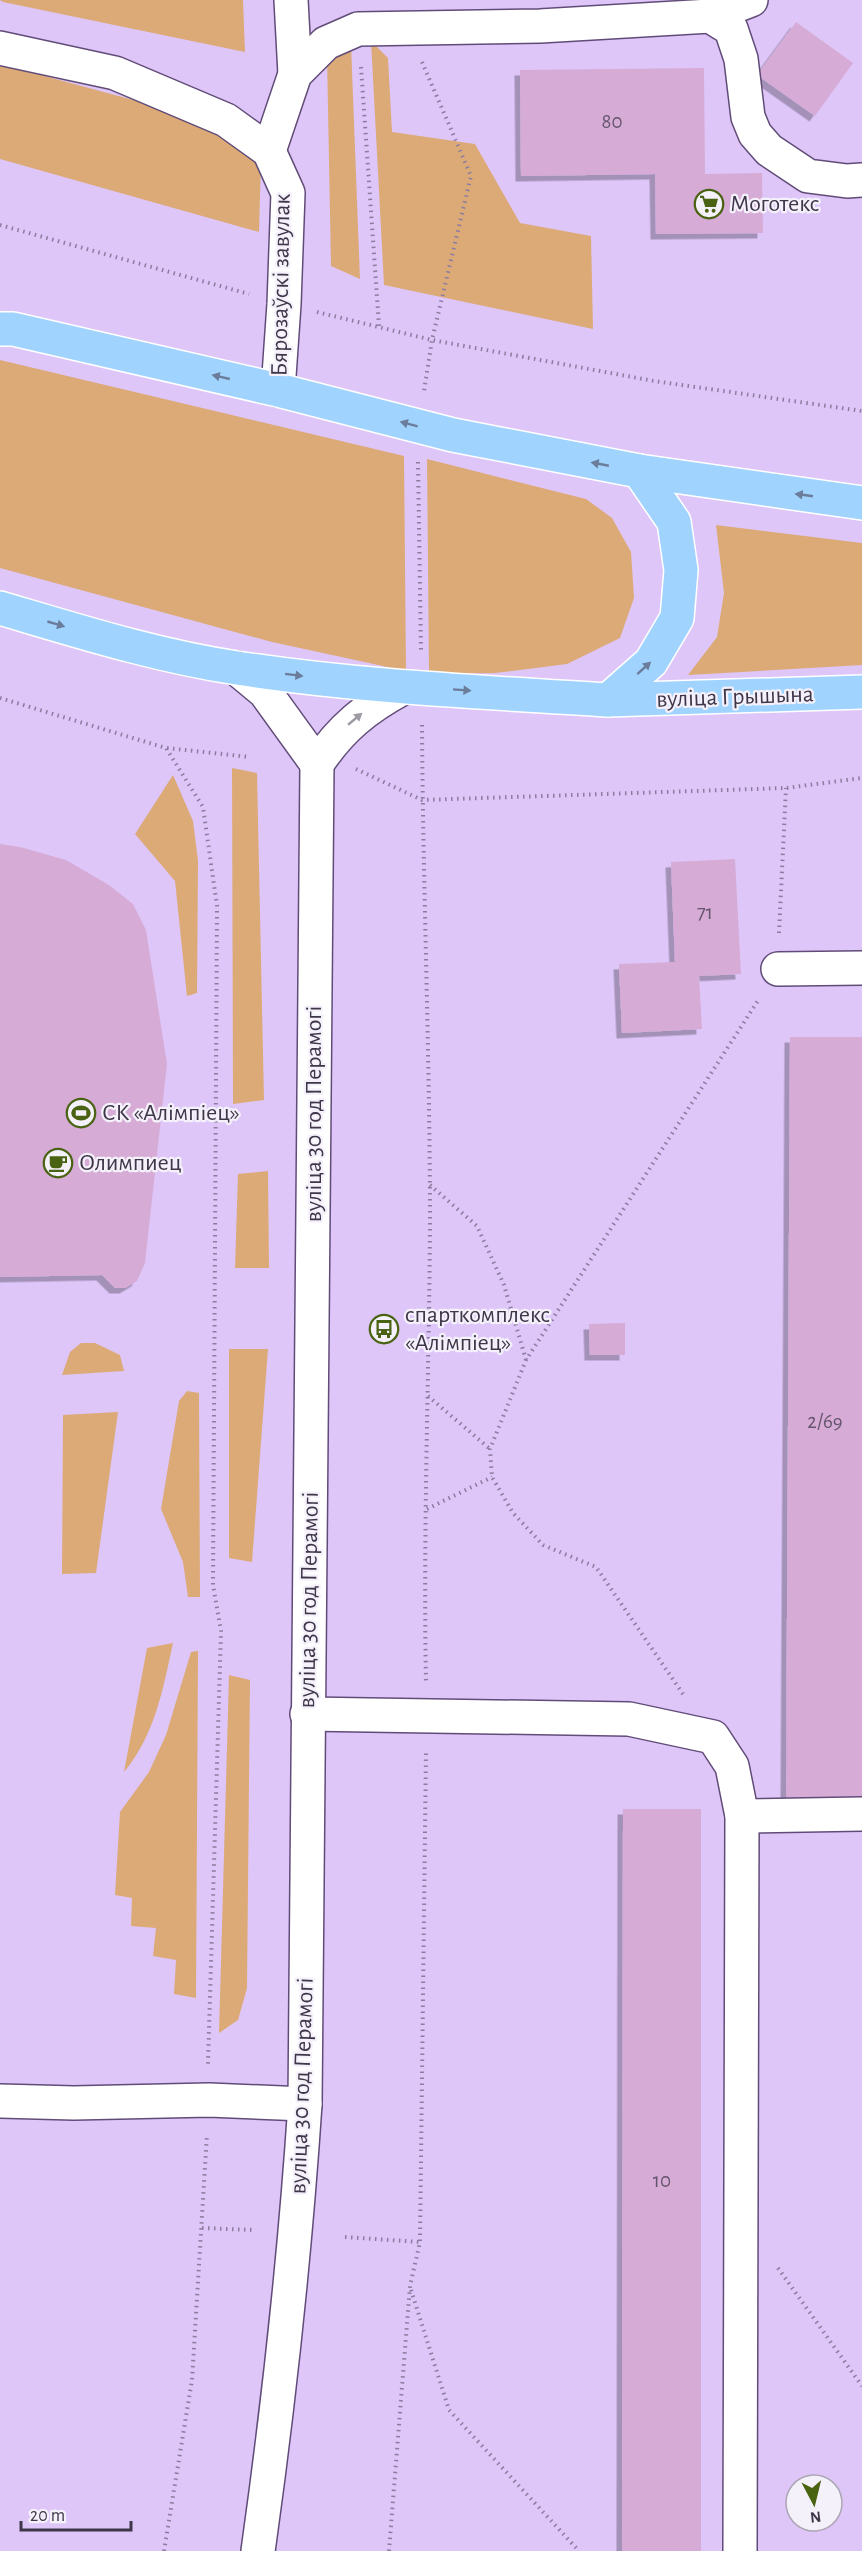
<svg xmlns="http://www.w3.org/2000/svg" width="862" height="2551" viewBox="0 0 862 2551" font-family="'Alegreya Sans',sans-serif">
  <defs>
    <filter id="shadow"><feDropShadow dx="-5.5" dy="5.5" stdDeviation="0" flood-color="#0004"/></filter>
  </defs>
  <rect width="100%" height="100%" fill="#dec6f9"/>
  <g fill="#dcaa76">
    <path d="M0,0H243L245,52L3,2Z"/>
    <path d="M371,41L388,58L392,132L475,144L520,223L591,236L593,329L384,285Z"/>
    <path d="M351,44L360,279L331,266L327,56Z"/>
    <path d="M0,64L226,125L261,162L259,232L0,159Z"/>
    <path d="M0,360L404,456L406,671L272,642L0,568Z"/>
    <path d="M427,459L586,499L612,518L631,552L634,598L620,638L567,664L495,673L429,674Z"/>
    <path d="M716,525L862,543V665L688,675L717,637L724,593Z"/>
    <path d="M232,768L257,773L264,1100L233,1104Z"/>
    <path d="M173,775L193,821L198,861L197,993L187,996L175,881L135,834Z"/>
    <path d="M268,1171L269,1268H235L238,1174Z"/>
    <path d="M81,1343H95L120,1355L124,1371L62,1375L70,1352Z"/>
    <path d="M229,1349H268L252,1562L229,1558Z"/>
    <path d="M187,1391L199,1393L200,1597H188L183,1562L161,1509L179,1401Z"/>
    <path d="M118,1412L96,1573L62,1574L63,1415Z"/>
    <path d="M173,1643C163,1689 155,1735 124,1772L147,1648Z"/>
    <path d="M198,1651L196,1998L174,1994L176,1960L153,1956L156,1928L131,1926L132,1898L115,1895L120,1812L149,1772L166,1735L191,1652Z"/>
    <path d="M229,1675L250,1680L247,1988L238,2020L219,2033Z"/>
  </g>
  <g fill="#d6acd6" filter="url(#shadow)">
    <path d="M796,22L853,63L815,116L757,75Z"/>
    <path d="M704,68L705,174L762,173L763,233L656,234L655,174L521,176L520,70Z"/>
    <path d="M0,844L20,847L66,860L109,885L133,904L146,930L167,1064L145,1263L137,1281L125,1288H115L102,1275L0,1277Z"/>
    <path d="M735,859L741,974L699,976L702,1029L622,1033L619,964L675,962L671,862Z"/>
    <path d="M790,1037H862V1804H786Z"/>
    <path d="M625,1323V1355H590L589,1324Z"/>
    <path d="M623,1809H701V2551H622Z"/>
  </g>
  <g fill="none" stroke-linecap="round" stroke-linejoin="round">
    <g stroke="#614c78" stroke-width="36">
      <g id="minor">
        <path d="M291,0L295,74"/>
        <path d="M710,16L731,29L741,59L748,117L755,134L769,150L808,176L847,181L862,180"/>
        <path d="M0,48L115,73L226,120L269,151L288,193L284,304L278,390"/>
        <path d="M269,151L295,74L326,43L358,29L540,26L710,16L751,0"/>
        <path d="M236,668L265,692L317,764"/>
        <path d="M778,969L862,968"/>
        <path d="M307,1714L629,1719L713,1737L732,1766L742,1816L740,2551"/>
        <path d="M742,1816L862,1814"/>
        <path d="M0,2101L74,2103L209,2100L305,2104"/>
        <path d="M258,2551C279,2402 295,2254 305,2104L317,764C341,728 366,708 403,688"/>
      </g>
    </g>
    <g stroke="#fff" stroke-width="36">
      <g id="major">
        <path d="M0,329H13L278,390L453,435L639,471L674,522L681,570L677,618L651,662L608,700C484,692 360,687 237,668C157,656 78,631 0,608"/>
        <path d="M639,471L862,503"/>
        <path d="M608,700L862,692"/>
      </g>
    </g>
    <g stroke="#8c7c9f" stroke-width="4" stroke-dasharray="1.5 4.5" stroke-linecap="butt">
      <path d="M422,62L471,176L432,340L424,391"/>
      <path d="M361,67L379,326"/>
      <path d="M0,225L249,294"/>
      <path d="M317,312L432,340L654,381L862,411"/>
      <path d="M418,462L421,653"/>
      <path d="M0,698L166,748L203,807L217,906L213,1585L221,1631L208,2064"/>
      <path d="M422,725C423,892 430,1058 430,1225C429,1378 423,1530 426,1682"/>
      <path d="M167,748L250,757"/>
      <path d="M356,769L422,800L786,788L862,778"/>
      <path d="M779,933L786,788"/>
      <path d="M430,1185L477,1226L504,1285L526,1360"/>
      <path d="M428,1396L490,1449"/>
      <path d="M427,1509L492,1477"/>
      <path d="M683,1694L596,1567L543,1545L513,1513L492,1477L490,1449L526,1360L759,999"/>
      <path d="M202,2228L254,2230"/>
      <path d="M345,2237L420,2242"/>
      <path d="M778,2268L862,2386"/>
      <path d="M411,2290L449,2410L579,2551"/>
      <path d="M164,2551L192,2380L207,2134"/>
      <path d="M389,2551L410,2286L420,2242L426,1750"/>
    </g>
    <use href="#minor" stroke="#fff" stroke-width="33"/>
    <use href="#major" stroke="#a0d4ff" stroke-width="33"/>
  </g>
  <defs><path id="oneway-solid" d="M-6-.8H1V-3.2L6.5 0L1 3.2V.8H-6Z" transform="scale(1.5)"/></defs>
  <g fill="#6b7d9b">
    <use href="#oneway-solid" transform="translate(221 377) rotate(-167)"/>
    <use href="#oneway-solid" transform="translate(409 424) rotate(-165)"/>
    <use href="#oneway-solid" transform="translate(600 464) rotate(-169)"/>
    <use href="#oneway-solid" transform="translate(804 495) rotate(-172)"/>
    <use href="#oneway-solid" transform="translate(56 624) rotate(16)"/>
    <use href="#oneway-solid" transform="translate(644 668) rotate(-42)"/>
    <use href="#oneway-solid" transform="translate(294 675) rotate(7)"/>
    <use href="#oneway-solid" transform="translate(462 690) rotate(4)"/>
  </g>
  <use fill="#9f9aa4" href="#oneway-solid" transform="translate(355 719) rotate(-40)"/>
  <defs>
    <g id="supermarket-ring" transform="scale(1.5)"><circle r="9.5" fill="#f5f1fb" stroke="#4a6313" stroke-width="1.5"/><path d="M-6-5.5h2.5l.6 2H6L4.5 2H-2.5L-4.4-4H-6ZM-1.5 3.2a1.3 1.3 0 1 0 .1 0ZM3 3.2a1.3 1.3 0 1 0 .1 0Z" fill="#4a6313"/></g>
    <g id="stadium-ring" transform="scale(1.5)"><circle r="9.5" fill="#f5f1fb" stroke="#4a6313" stroke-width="1.5"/><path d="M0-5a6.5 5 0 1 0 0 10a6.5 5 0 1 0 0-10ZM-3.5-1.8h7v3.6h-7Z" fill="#4a6313"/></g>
    <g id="cafe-ring" transform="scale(1.5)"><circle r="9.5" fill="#f5f1fb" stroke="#4a6313" stroke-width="1.5"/><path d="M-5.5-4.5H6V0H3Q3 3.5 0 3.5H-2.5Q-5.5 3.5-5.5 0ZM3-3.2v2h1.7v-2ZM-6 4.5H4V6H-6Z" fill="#4a6313"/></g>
    <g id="bus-ring" transform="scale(1.5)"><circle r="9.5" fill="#f5f1fb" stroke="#4a6313" stroke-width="1.5"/><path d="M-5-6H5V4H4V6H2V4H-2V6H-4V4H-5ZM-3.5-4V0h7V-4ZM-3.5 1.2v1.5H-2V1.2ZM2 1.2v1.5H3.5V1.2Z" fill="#4a6313"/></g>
  </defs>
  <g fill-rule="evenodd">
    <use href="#supermarket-ring" x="709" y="204"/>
    <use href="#stadium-ring" x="81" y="1113"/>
    <use href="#cafe-ring" x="58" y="1163"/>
    <use href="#bus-ring" x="384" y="1329"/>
  </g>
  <g text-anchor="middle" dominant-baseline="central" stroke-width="4.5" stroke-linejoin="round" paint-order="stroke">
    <g font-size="21" fill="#65546d">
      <text x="612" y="121">80</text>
      <text x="705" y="912">71</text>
      <text x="825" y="1421">2/69</text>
      <text x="662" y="2180">10</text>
    </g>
    <g font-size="24" fill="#3f364a" stroke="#f5f1fb" text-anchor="start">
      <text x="730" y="204">Моготекс</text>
      <text x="102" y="1113">СК «Алімпіец»</text>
      <text x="79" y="1163">Олимпиец</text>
      <text x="405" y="1315">спарткомплекс<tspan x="405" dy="28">«Алімпіец»</tspan></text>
    </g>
    <g font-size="24" fill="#3f364a" stroke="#f5f1fb">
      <text transform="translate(281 285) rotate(-89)">Бярозаўскі завулак</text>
      <text transform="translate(735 697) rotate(-2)">вуліца Грышына</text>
      <text transform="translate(314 1114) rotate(-90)">вуліца 30 год Перамогі</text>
      <text transform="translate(309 1600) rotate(-89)">вуліца 30 год Перамогі</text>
      <text transform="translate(302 2086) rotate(-88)">вуліца 30 год Перамогі</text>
    </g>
  </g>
  <g transform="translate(814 2503) rotate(173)"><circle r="28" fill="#f5f1fb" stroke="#aca6b4" stroke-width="1.5"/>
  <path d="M0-4.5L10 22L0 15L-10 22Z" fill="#4a6313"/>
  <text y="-9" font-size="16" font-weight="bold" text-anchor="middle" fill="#3f364a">N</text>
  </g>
  <path d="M21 2521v9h110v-9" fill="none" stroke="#3f364a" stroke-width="3"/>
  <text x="30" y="2521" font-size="18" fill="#3f364a" stroke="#f5f1fb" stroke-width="4.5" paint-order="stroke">20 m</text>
</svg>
